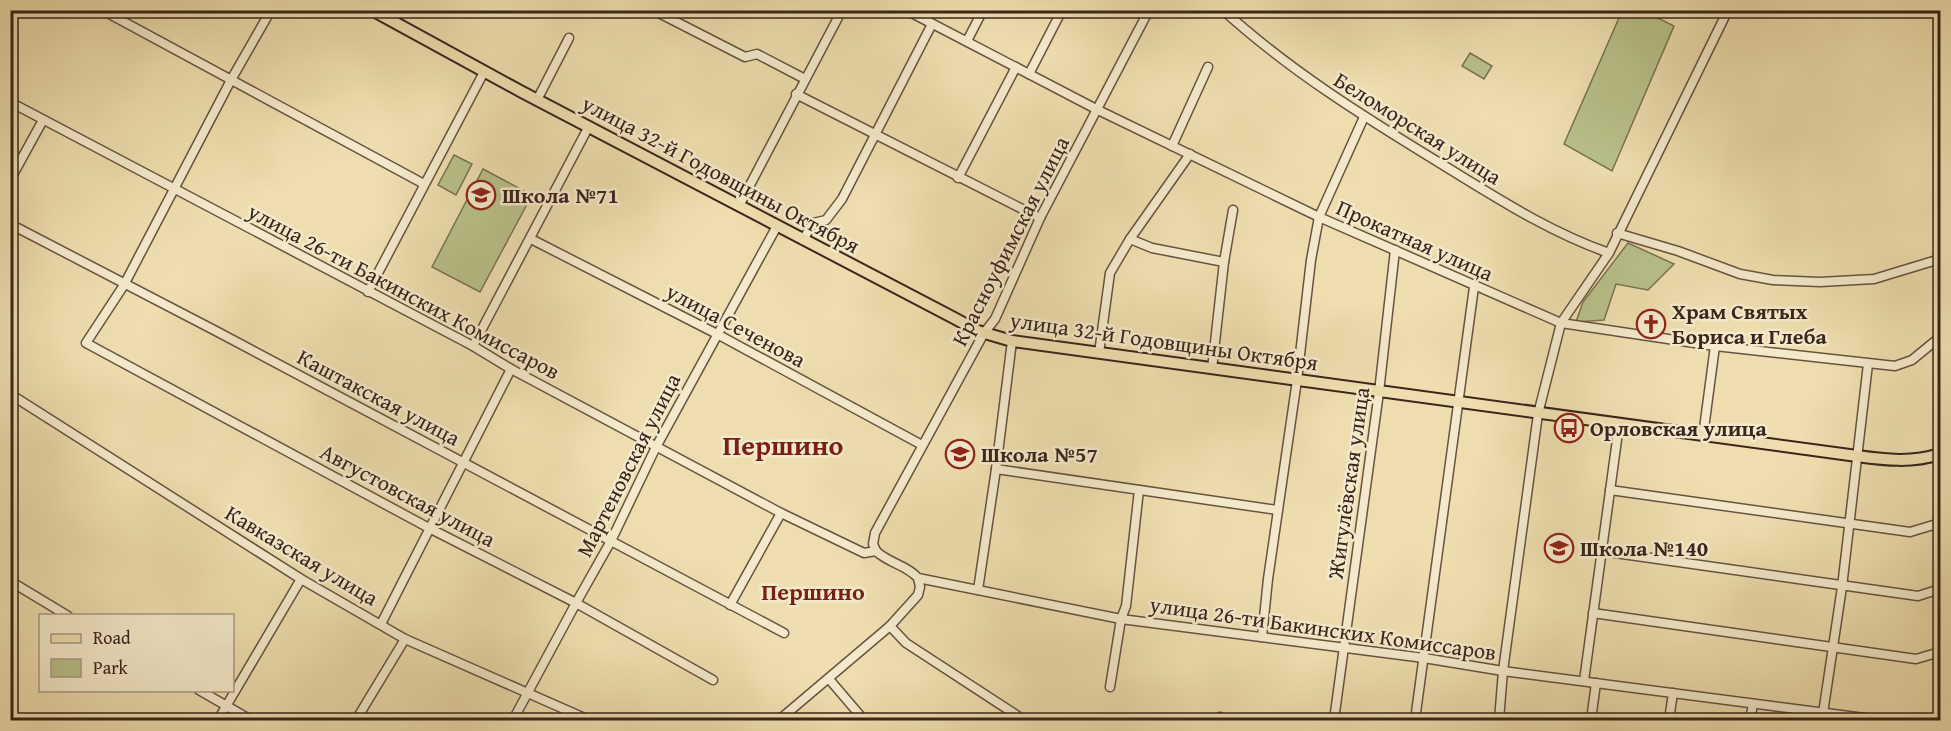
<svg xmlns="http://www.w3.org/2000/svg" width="1951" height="731" viewBox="0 0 1951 731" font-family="'Gentium Book Plus',serif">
  <rect width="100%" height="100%" fill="#eedeaf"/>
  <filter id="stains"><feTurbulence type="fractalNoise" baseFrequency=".00333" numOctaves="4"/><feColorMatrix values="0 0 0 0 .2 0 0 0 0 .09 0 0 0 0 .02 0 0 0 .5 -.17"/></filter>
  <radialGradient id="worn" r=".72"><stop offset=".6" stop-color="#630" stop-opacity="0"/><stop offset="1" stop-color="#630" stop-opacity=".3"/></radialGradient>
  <g fill="#b9c18a" stroke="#797353" stroke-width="1.5">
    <path d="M1622,11H1644L1674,26L1612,171L1564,144Z"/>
    <path d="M1470,53L1492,66L1484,79L1462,66Z"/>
    <path d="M454,155L472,164L456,195L438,185Z"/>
    <path d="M483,169L532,195L480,292L432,267Z"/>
    <path d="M1628,243L1674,264L1648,290L1616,284L1604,320L1576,322L1583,302Z"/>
  </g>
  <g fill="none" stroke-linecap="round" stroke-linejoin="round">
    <g stroke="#665341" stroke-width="11">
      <g id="minor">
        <path d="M102,10L424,184"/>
        <path d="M271,10L231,80L124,285L86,343L429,528L576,603L713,680"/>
        <path d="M653,10L745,57L757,54L805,79"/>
        <path d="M906,10L1098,110L1319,217L1561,323L1715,346L1895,366L1912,360L1940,337"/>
        <path d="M1223,10C1290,71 1366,118 1443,165C1497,198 1549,232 1609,253"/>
        <path d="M967,41L983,10"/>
        <path d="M1029,74L1062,10"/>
        <path d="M796,94L1040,218"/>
        <path d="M537,100L569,38"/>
        <path d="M10,102L473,346L511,369L781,513L864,553L876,551"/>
        <path d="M1172,146L1208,67"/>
        <path d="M958,178L1016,67"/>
        <path d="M10,180L43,120"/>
        <path d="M739,206L842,10"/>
        <path d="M10,224L214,330L784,633"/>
        <path d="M1617,233L1678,251L1740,274L1773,280L1820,282L1874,279L1940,259"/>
        <path d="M531,239L717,334L922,445"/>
        <path d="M1130,239L1152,248L1224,262"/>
        <path d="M803,240L813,223L826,220L842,199L932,24"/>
        <path d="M368,292L484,72"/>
        <path d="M473,346L589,126"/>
        <path d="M1099,353L1110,273L1130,239L1190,154"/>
        <path d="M1212,369L1224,262L1233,210"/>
        <path d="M10,394L301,579L405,639L589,720"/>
        <path d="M1703,436L1715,346"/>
        <path d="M996,469L1277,510"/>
        <path d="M1610,490L1910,532L1940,523"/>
        <path d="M876,551C888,563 907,565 918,578L1121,619L1424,658L1503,671L1880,720"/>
        <path d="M876,551L873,544L875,533L984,333L995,319L1040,218L1149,10"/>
        <path d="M1601,551L1918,596L1940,589"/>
        <path d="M10,581L68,616"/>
        <path d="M978,590L996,469L1012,341"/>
        <path d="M730,605L781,513"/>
        <path d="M1593,613L1916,659L1940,652"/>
        <path d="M381,624L511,369"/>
        <path d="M890,626L906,643L1024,720"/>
        <path d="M1262,637L1268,579L1297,380L1311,260L1319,217L1364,117"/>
        <path d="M829,679L864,720"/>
        <path d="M1584,681L1619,425"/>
        <path d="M1110,687L1121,619L1126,606L1139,490"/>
        <path d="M199,690L251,720"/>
        <path d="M218,720L301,579"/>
        <path d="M356,720L405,639"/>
        <path d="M513,720L576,603L611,541L656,447L777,226"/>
        <path d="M779,720L890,626L918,595L920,587L918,578"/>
        <path d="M1218,720L1220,717"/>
        <path d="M1334,720L1379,392L1395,250"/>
        <path d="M1415,720L1474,287"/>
        <path d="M1499,720L1503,671L1538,414L1561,323L1609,253L1728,10"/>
        <path d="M1591,720L1596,683"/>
        <path d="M1669,720L1673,693"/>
        <path d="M1750,720L1753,704"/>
        <path d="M1822,720L1842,587L1868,364"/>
      </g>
    </g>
    <g stroke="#39251c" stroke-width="14">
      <path id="major" d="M372,10L522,92L954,318L978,331L1012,341L1857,456C1886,460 1912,463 1940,454"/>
    </g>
    <use href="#minor" stroke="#f4eacb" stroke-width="8"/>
    <use href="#major" stroke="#eedeaf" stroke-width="10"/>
  </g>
  <defs>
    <g id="school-ring" transform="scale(1.5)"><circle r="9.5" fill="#f4eacb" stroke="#8f2418" stroke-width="1.5"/><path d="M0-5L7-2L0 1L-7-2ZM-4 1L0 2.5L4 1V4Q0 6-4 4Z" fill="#8f2418"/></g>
    <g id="church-ring" transform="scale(1.5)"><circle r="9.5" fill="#f4eacb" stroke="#8f2418" stroke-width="1.5"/><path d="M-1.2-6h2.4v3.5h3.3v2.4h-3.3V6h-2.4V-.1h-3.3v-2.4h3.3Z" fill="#8f2418"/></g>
    <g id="bus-ring" transform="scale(1.5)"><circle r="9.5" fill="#f4eacb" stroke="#8f2418" stroke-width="1.5"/><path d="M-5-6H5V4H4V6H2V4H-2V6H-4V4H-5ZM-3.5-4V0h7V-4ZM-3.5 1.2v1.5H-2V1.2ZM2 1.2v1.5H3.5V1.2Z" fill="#8f2418"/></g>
  </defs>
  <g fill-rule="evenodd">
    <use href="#school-ring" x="481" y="195"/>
    <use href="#church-ring" x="1651" y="324"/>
    <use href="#bus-ring" x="1569" y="428"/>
    <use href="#school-ring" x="960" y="454"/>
    <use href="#school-ring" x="1559" y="548"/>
  </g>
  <g text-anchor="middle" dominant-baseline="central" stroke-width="5" stroke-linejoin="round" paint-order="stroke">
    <g font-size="22" fill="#39251c" stroke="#f4eacb">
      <text transform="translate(1418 128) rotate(32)">Беломорская улица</text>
      <text transform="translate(721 174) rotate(28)">улица 32-й Годовщины Октября</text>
      <text transform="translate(1415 240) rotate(24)">Прокатная улица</text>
      <text transform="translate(1010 241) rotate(-63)">Красноуфимская улица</text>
      <text transform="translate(404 291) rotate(28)">улица 26-ти Бакинских Комиссаров</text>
      <text transform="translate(736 325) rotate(28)">улица Сеченова</text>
      <text transform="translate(1164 341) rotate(8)">улица 32-й Годовщины Октября</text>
      <text transform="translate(379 397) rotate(28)">Каштакская улица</text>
      <text transform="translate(628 465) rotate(-63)">Мартеновская улица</text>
      <text transform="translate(1348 483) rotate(-82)">Жигулёвская улица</text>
      <text transform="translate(408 495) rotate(28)">Августовская улица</text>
      <text transform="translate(302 555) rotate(31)">Кавказская улица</text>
      <text transform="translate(1323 628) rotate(8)">улица 26-ти Бакинских Комиссаров</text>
    </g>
    <g font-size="22" font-weight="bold" fill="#39251c" stroke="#f4eacb" text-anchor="start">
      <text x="502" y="195">Школа №71</text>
      <text x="1672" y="311">Храм Святых<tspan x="1672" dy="25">Бориса и Глеба</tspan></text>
      <text x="1590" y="428">Орловская улица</text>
      <text x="981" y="454">Школа №57</text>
      <text x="1580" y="548">Школа №140</text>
    </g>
    <g font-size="24" font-weight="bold" fill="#7a1f14" stroke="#f4eacb">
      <text x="813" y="591">Першино</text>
    </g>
    <g font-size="28" font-weight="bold" fill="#7a1f14" stroke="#f4eacb">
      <text x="783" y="444">Першино</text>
    </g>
  </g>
  <rect width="1951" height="731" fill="none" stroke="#eedeaf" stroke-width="36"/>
  <rect x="12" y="12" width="1927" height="707" fill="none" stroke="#39251c" stroke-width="3"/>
  <rect x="18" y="18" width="1915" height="695" fill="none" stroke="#39251c" stroke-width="1.5"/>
  <rect x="39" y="614" width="195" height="78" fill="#f4eacb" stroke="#a99b85" stroke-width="1.5"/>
  <rect x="51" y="634" width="30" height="9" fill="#eedeaf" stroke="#a99b85" stroke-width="1.5"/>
  <text x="93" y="644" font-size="18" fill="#39251c">Road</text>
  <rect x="51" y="659" width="30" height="18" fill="#b9c18a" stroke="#a99b85" stroke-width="1.5"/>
  <text x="93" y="674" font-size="18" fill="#39251c">Park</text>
  <rect width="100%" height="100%" filter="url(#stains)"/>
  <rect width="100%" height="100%" fill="url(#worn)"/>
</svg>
